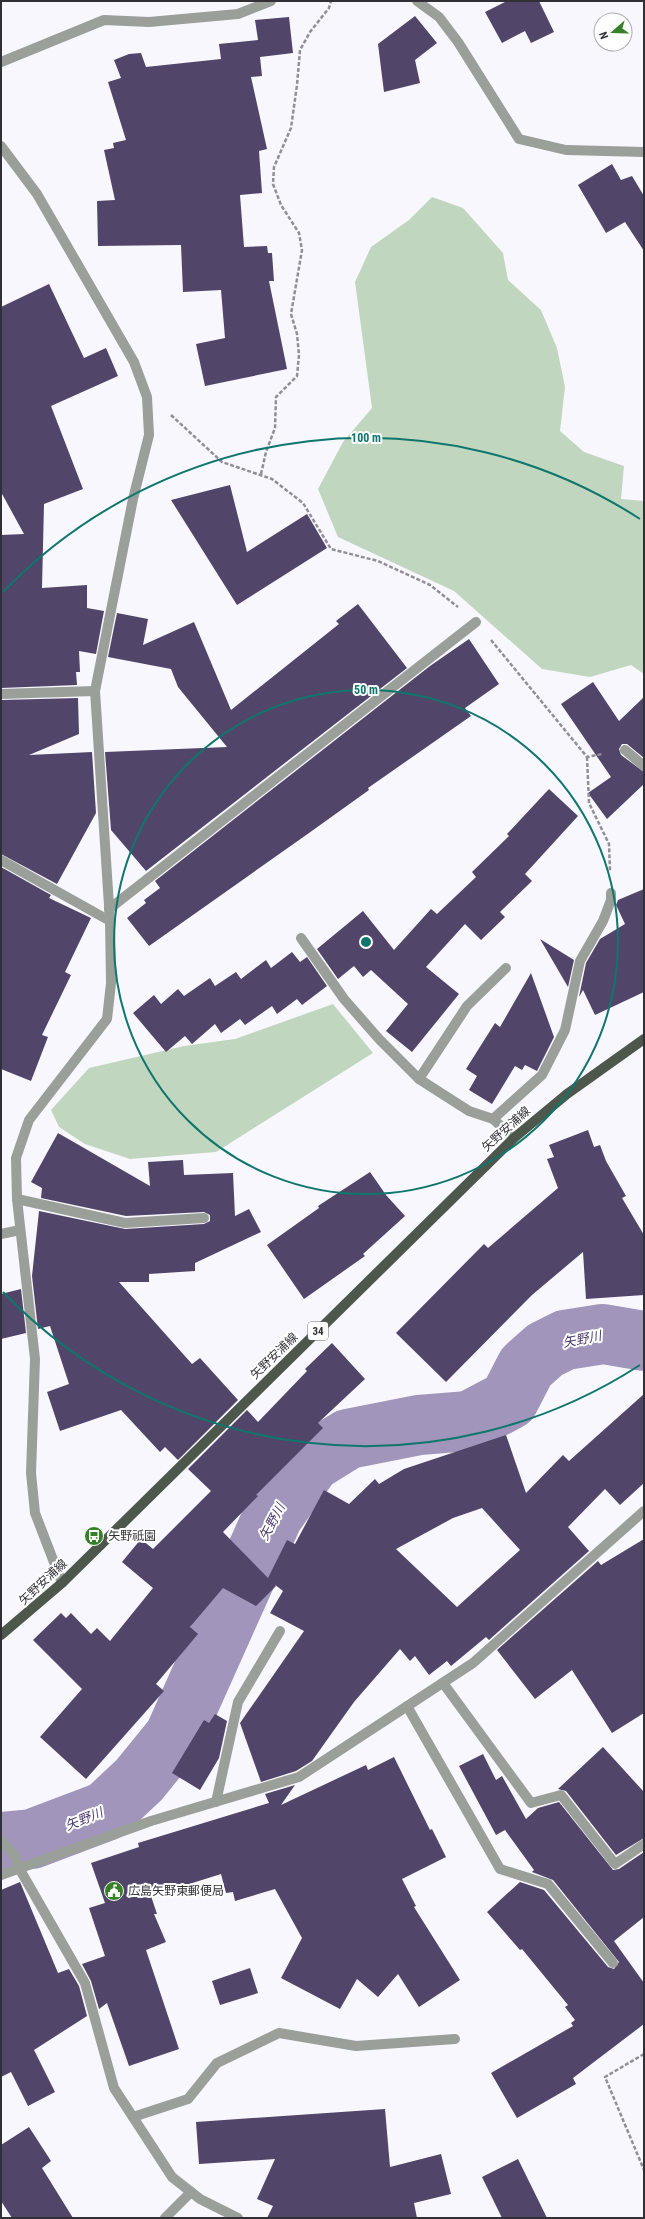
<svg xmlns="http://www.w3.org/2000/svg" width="645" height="2219" viewBox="0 0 645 2219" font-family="'Roboto Condensed','Noto Sans JP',sans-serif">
  <rect width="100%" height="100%" fill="#f9f7fe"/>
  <g fill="#c1d6be">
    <path d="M432,197L463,208L503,253L508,280L541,310L557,348L565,387L560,431L584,452L624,466L621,499L644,501V674L631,665L590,677L542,669L454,591L338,537L318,489L343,442L372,408L355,282L371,247L409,220Z"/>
    <path d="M333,1004L373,1053L216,1152L130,1159L85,1144L59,1127L51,1110L89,1068L184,1046L235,1039Z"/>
  </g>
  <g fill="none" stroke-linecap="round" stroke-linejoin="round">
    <path stroke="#a195bc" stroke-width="60" d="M1,1842L32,1839L106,1811L139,1780L174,1737L273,1516L311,1462L348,1439L419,1425L469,1421L509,1400L526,1367L545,1350L565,1340L603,1334L644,1341"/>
  </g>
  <g fill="#514569" fill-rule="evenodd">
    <path d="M507,1H539L554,32L531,43L525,31L502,43L485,12Z"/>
    <path d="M415,16L437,43L415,60L420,83L384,92L378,44Z"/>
    <path d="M289,17L293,53L260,57L262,76L251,77L267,149L259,151L262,193L240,195L244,247L267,246L268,253H272L274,281H269L287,369L205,386L196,344L225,338L221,290L183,292L181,245L98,246L97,201L115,200L104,150L114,148L113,143L126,140L108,82L121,78L114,60L129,54L141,53L146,67L221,59L219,44L258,40L255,20Z"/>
    <path d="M612,164L621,180L632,176L644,196V251L625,222L606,233L578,185Z"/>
    <path d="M49,284L84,358L106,348L118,376L51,406L83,489L44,504L42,588L87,585V608L104,611L96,654L79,651L80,672H76L77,685L1,688V535L24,534L1,492V307Z"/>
    <path d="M230,485L247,552L307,514L327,548L237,605L171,500Z"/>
    <path d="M358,604L407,668L146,871L111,830L105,752L227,747L178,687L171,669L108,657L117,613L148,619L143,645L194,622L231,710L339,624L336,621Z"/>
    <path d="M469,639L499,684L465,708L471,716L368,788L369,790L309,833L149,946L127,918L146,903L144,900L160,888L155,881L430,666Z"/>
    <path d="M593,682L619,721L644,697V758L627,744H622L619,749L621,755L644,772V784L607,819L588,793L611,777L561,704Z"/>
    <path d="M78,698L79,734L29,755L92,752L96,813L57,884L1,854V700Z"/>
    <path d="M549,789L578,816L525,874L532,881L500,912L505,917L481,940L465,924L426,967L459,994L412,1052L386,1031L408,1004L371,970L363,977L354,966L338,979L317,949L363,911L394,950L431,909L437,914L476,877L472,872L509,836L507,834Z"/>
    <path d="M1,867L51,895L49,898L91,918L65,972L71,975L42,1035L48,1037L31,1081L1,1069Z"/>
    <path d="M644,889V992L595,1015L583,990L579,997L586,963L600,939L625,924L616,905L618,900Z"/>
    <path d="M540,939L574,960L568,987Z"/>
    <path d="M292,952L300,962L307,957L327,986L302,1005L297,999L277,1014L272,1006L245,1025L240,1019L221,1033L215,1024L192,1044L185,1036L166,1052L133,1013L154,995L161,1004L178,989L184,996L210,978L215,986L236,972L241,979L266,960L271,968Z"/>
    <path d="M531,973L554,1037L537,1071L525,1065L522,1070L515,1066L492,1104L469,1090L477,1076L466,1069L495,1023L500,1027Z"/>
    <path d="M588,1130L594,1147L600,1145L606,1161L626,1196L622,1198L644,1235V1295L586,1299L583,1252L532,1295L446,1382L396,1333L484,1244L488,1248L558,1188L547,1159L554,1157L549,1145Z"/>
    <path d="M58,1133L150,1186L148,1162L183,1160L184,1175L233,1173L235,1216L249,1209L261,1232L195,1263V1271L149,1274V1282H119L192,1364L200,1358L238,1400L178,1460L165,1447L160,1452L121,1410L60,1431L47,1392L69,1384L50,1326L38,1329L32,1276L39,1211L125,1229L204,1224L210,1221V1215L204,1212L126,1216L41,1198L42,1188L31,1182Z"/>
    <path d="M370,1172L386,1195L405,1216L363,1254L365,1256L304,1299L267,1245L319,1208L318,1206Z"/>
    <path d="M21,1289L26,1333L1,1339V1294Z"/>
    <path d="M332,1343L365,1379L318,1423L323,1428L256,1495L258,1496L223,1532L268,1578L287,1540L295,1544L324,1490L349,1504L375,1479L379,1484L404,1469L506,1435L526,1493L563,1455L569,1461L644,1394V1483L620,1505L605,1489L568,1527L589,1551L489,1640L486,1637L451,1666L447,1661L429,1675L415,1656L410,1661L400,1649L354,1702L312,1761L296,1771L261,1782L240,1723L304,1631L270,1613L283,1591L274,1584L276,1586L256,1606L223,1588L190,1627L198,1634L156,1684L164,1691L86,1779L40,1737L82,1689L33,1640L61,1613L66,1618L71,1613L91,1634L97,1628L110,1641L153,1588L122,1562L141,1539L153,1549L211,1491L188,1469L247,1410L258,1422L307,1371L305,1369ZM482,1508L520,1550L457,1607L396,1549L453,1518Z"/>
    <path d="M644,1539V1713L612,1733L572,1670L535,1699L497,1650L598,1561L601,1565Z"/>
    <path d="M215,1714L227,1721L219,1758L200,1790L172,1773L204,1720L209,1723Z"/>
    <path d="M603,1747L644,1792V1838L616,1855L566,1791L558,1789Z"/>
    <path d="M483,1754L496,1780L502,1776L526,1819L538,1808L559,1802L613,1870L619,1869L644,1852V1917L614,1941L644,1983V2024L573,2078L576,2084L517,2118L491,2073L573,2026L571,2023L575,2020L565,2007L568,2005L522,1949L520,1950L487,1912L520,1882L544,1890L608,1967L614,1969L619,1962L553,1880L532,1872L534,1870L505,1830L496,1835L459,1766Z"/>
    <path d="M394,1757L430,1830L432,1829L446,1857L402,1879L416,1906L414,1907L460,1980L419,2007L398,1974L378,1997L357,1979L340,2009L281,1978L302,1938L275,1889L235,1901L233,1892L226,1893L221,1874L151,1896L157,1914H154L166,1942L146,1950L179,2049L129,2066L107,2003L99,2009L91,1981L82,1964L105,1956L89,1908L105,1903L91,1863L139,1847L138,1843L269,1803L265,1794L295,1785L281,1805L366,1765L368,1770Z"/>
    <path d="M20,1882L58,1973L69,1969L79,1986L87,2016L34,2050L55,2092L28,2106L11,2072L1,2077V1890Z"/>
    <path d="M250,1968L258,1993L220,2005L212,1981Z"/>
    <path d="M385,2109L390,2167L441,2154L451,2194L414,2203L417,2218H267L273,2206L257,2199L275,2159L199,2164L196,2122Z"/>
    <path d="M29,2127L51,2161L42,2168L73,2218H12L1,2201V2145Z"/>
    <path d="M518,2159L547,2218H502L482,2177Z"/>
  </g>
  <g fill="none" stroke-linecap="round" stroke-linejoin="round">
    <g stroke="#918f96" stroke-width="2.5" stroke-dasharray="4 2" stroke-linecap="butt">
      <path d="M171,415L222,462L272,479L303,503L331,549L378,561L430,585L458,607"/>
      <path d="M261,474L266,452L275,428L276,397L297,376L299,355L297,334L291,314L302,250L299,233L281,205L273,184L274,167L291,128L297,85L300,50L310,32L329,8L331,1"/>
      <path d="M491,640L587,757L602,754"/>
      <path d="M587,757L589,803L609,844L610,872"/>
      <path d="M644,2054L605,2077L644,2170"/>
    </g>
    <g stroke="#9a9f99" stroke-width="10">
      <path d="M417,1L439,17L458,42L519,139L566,150L644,152"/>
      <path d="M1,62L104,20L149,22L238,14L271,1"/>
      <path d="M1,146L37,194L134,362L147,397L149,435L133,499L95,691L110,921L111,983L107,1019L29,1120L16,1158L17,1199L35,1359L31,1473L35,1513L62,1583"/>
      <path d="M1,694L95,691"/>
      <path d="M625,750L644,766"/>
      <path d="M1,860L110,921"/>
      <path d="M109,909L476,622"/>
      <path d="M301,938L344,999L379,1039L419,1079L469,1111L493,1119L514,1138"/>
      <path d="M419,1079L467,1006L506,968"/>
      <path d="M493,1119L542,1075L565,1030L580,961L603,921L611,900V893"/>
      <path d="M17,1199L125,1223L204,1218"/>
      <path d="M1,1234L20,1230"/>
      <path d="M443,1683L531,1803L561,1795L615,1864L644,1844"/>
      <path d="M407,1706L500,1869L548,1884L613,1963"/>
      <path d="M216,1802L238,1702L280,1631"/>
      <path d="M1,1840L15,1856L19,1868L85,1983L114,2088L172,2177L200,2199L238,2218"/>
      <path d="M1,1875L151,1821L299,1777L473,1663L644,1511"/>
      <path d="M133,2117L188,2099L217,2063L279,2033L356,2046L455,2039"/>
      <path d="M165,2218L191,2192"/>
    </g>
    <path stroke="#4e574c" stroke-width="10" d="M1,1635L62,1583L514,1138L567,1094L644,1039"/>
  </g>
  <g fill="none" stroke="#0f766e" stroke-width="2">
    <circle cx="366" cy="942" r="252"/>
    <path d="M640 1365A504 504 0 0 1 3 1292M3 592A504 504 0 0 1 640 519"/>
  </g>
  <defs>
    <g id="bus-disc" transform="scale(1)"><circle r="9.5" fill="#368028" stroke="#fff"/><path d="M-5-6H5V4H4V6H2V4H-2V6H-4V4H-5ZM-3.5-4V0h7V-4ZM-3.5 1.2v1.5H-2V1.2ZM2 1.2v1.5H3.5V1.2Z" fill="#fff"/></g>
    <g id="civic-disc" transform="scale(1)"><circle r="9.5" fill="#368028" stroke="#fff"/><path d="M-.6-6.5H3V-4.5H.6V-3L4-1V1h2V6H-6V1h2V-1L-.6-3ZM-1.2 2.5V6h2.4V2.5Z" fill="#fff"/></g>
  </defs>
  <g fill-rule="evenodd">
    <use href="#bus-disc" x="94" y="1536"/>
    <use href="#civic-disc" x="114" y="1891"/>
  </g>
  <g text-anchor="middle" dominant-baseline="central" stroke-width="4" stroke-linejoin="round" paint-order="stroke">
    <rect fill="#fff" stroke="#6f6e72" stroke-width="1" x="308" y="1322" width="20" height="18" rx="3"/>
    <g font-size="11" font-weight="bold" fill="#313036">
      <text x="318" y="1331">34</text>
    </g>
    <g font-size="12" fill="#313036" stroke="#fff">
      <text transform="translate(506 1129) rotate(-42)">矢野安浦線</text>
      <text transform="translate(274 1356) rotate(-44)">矢野安浦線</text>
      <text transform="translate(43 1582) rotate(-43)">矢野安浦線</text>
    </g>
    <g font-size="12" fill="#313036" stroke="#fff" text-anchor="start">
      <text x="108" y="1536">矢野祇園</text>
      <text x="128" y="1891">広島矢野東郵便局</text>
    </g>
    <g font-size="13" font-style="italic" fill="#4d3a6f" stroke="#fff">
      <text transform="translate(582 1339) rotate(-11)">矢野川</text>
      <text transform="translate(272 1522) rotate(-62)">矢野川</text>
      <text transform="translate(84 1819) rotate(-22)">矢野川</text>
    </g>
  </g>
  <circle cx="366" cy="942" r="6" fill="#0f766e" stroke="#fff" stroke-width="2"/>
  <g font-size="12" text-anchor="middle" font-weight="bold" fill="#0f766e" stroke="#fff" stroke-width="4" stroke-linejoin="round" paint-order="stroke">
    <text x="366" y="442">100 m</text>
    <text x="366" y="694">50 m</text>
  </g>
  <rect width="645" height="2219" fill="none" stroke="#313036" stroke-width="4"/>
  <g transform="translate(613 32) rotate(250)"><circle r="19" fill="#ffffff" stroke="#adacaf"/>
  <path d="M0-3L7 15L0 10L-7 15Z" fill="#368028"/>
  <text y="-6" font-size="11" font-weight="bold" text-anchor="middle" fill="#313036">N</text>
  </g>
</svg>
